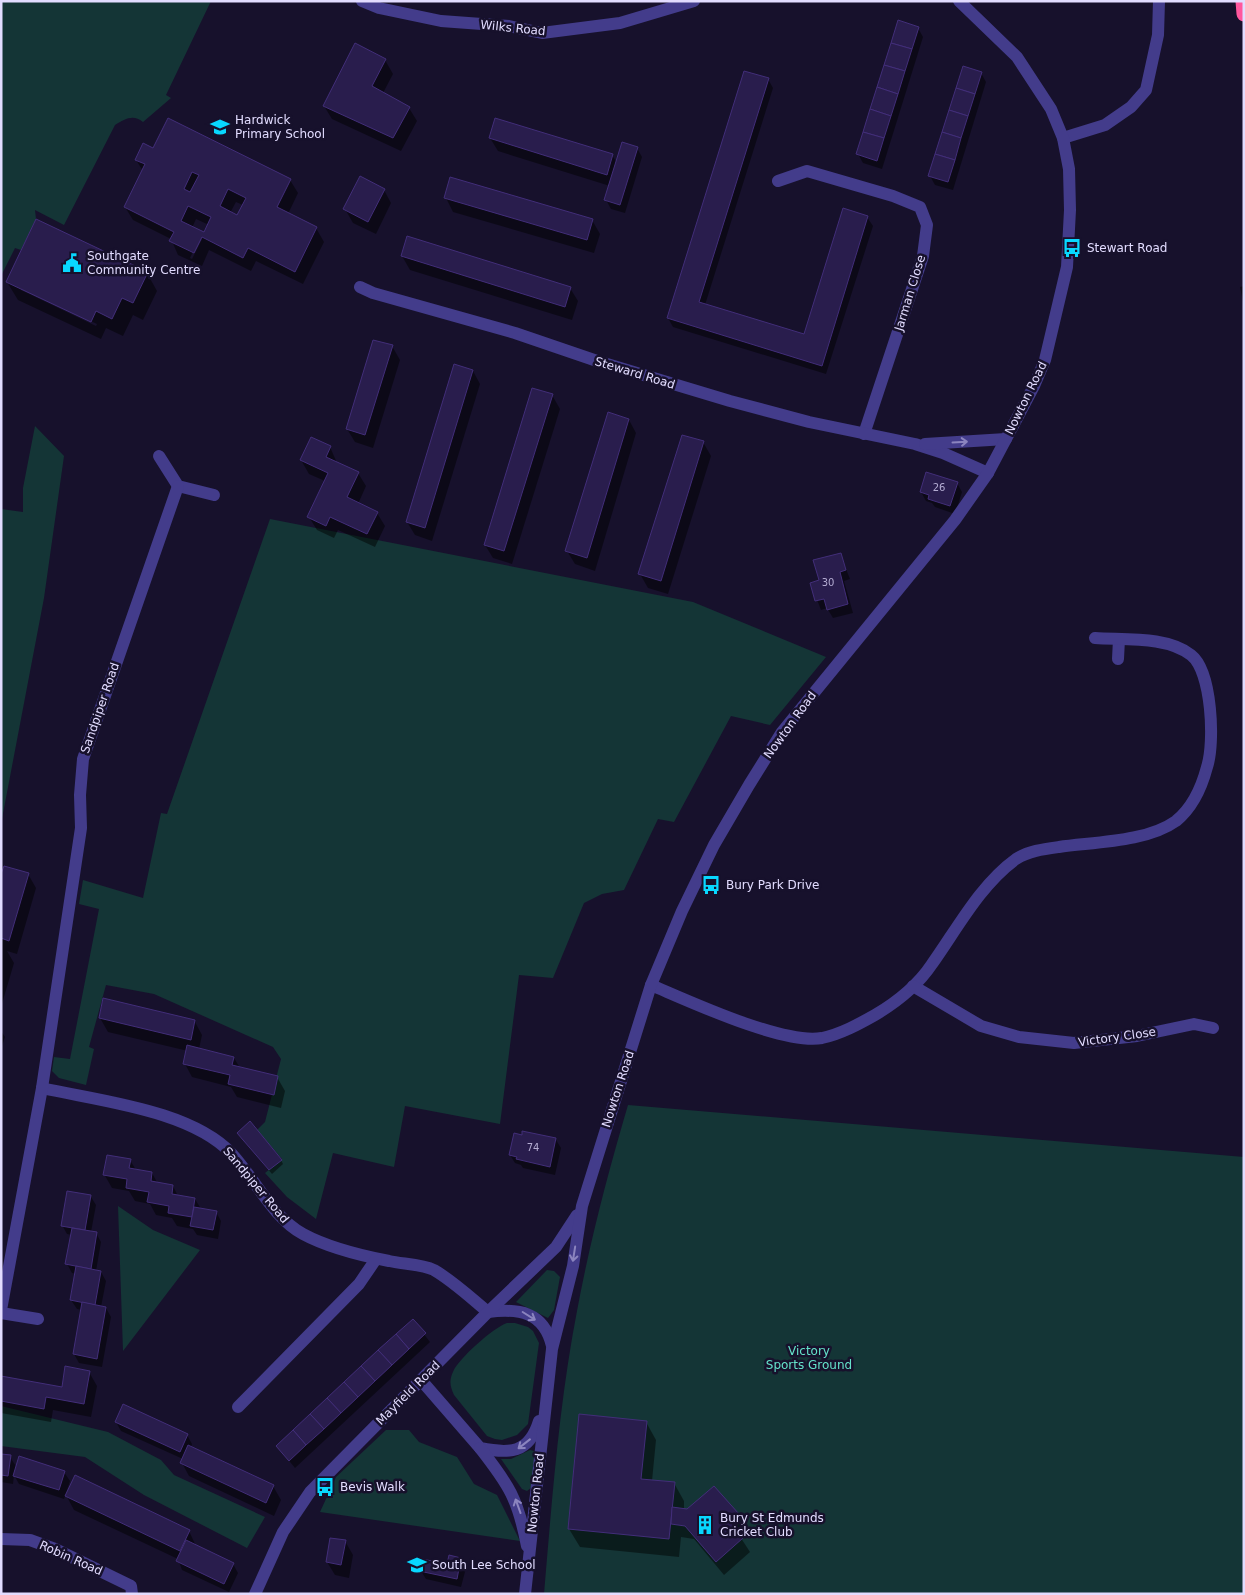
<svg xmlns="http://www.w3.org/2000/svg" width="1245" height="1595" viewBox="0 0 1245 1595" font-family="'DejaVu Sans',sans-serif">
  <rect width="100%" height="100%" fill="#17112c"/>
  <g fill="#143536">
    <path d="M1,1H211L166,95L171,98L143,122C133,114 125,119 115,125L64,225L35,210L36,219L21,250L15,248L2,274Z"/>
    <path d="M35,426L64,456L44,598L1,824V509L23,512V488Z"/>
    <path d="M270,519L693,602L826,657L770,725L731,716L674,822L658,819L624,890L602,894L584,903L553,978L519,975L500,1124L405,1106L394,1167L333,1153L316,1219L287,1197L265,1173L282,1159L257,1130L265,1122L281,1059L273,1047L154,994L106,985L89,1047L94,1049L86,1085L59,1078L52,1071L54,1057L70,1059L99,909L79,904L83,880L143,898L161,813L167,814Z"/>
    <path d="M628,1105L1244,1157V1594H544C552,1500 559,1404 577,1311C590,1241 608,1173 628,1105Z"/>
    <path d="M118,1206L153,1230L200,1250L123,1351Z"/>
    <path d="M547,1270L554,1271L560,1277L554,1310L548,1318L516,1302Z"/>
    <path d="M507,1323H515L528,1327L533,1331L539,1343L528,1424L517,1435L502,1440L495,1439L487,1436L454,1395C450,1387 449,1380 453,1372C458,1359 494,1327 507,1323Z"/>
    <path d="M1,1406L108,1432L161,1460L174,1475L265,1517L247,1548L144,1495L85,1457L1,1446Z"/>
    <path d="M386,1430H409L419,1442L457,1457L474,1484L497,1495L520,1541L320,1512L336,1477Z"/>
    <path d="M530,1450L534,1451L535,1455L532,1487L527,1491L522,1489L501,1459H511Z"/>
  </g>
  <g fill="#0007" fill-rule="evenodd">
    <path d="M918,28L923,37L882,169L863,163L858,154Z"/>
    <path d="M385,60L393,74L383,93L409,108L417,121L401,151L332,119L324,106Z"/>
    <path d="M981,73L986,82L953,190L935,185L930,176Z"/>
    <path d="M768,79L773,88L705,305L805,336L867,217L873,226L826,374L673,327L668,318Z"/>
    <path d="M490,138L612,155L617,163L637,148L642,157L625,213L611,209L606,200L610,186L498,151Z"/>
    <path d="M153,149L290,180L298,193L288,214L316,228L324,242L303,284L256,261L251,271L209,250L202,266L178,255L171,239L133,220L125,207L143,171L136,160ZM236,202L243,205L238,216L230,213ZM196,219L209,225L205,234L192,228ZM199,239H202L192,259L190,258Z"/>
    <path d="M384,190L391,203L376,234L353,223L345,209Z"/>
    <path d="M446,198L592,220L600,234L594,253L453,212Z"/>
    <path d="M402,256L570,288L578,301L572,320L410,270Z"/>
    <path d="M147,273L157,291L143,320L133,315L123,336L106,328L101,339L18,300L7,282ZM21,288L97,324L96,326L21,290Z"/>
    <path d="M1244,286V307L1240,287Z"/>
    <path d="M392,346L400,360L373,448L355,442L347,429Z"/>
    <path d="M473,371L480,384L432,541L415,535L407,522Z"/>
    <path d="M552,395L560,409L512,564L493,558L485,545Z"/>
    <path d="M629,420L636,433L595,571L575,564L567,551Z"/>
    <path d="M703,442L711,456L668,594L648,588L640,574Z"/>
    <path d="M330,447L337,463L358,473L366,486L358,504L377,513L385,526L375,547L338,530L334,538L317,530L309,517L325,481L309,474L301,460Z"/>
    <path d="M957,483L962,492L955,514L935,507L932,503L926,501L921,492Z"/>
    <path d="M840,554L850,579L844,581L853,613L833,618L827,608L821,610L811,584L820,581Z"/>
    <path d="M28,874L36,888L17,954L7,951L14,963L1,1007V879Z"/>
    <path d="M100,1018L195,1022L202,1035L199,1049L234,1058L240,1068L277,1077L285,1091L281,1108L237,1097L231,1087L192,1077L185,1064L188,1051L108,1032Z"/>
    <path d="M1,1031L5,1037L1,1049Z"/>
    <path d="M241,1137L281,1160L283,1164L272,1174Z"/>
    <path d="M556,1140L561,1148L555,1175L523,1168L521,1165L515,1163L510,1155Z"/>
    <path d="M130,1160L136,1170L152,1173L158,1184L173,1186L178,1196L195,1199L201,1209L216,1212L221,1221L218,1239L197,1235L193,1229L177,1226L172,1218L156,1215L150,1204L135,1201L129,1191L112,1188L104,1174Z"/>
    <path d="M91,1197L96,1205L91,1232L96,1233L101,1242L96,1271L101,1272L106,1281L101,1307L106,1308L111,1317L102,1367L79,1363L74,1354L82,1310L77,1309L71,1300L76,1274L72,1273L67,1264L72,1235L67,1234L62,1225Z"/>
    <path d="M413,1320L430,1342L295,1468L277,1446Z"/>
    <path d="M89,1372L97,1386L91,1417L53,1410L51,1422L1,1413V1377L63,1388Z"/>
    <path d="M580,1415L646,1422L656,1440L652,1481L674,1483L684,1501V1509L688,1510L714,1488L738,1515L746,1528L739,1535L750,1552L724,1575L694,1539L681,1537L679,1557L580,1547L569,1529Z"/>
    <path d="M116,1422L187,1435L192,1444L191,1447L273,1486L281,1500L274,1516L189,1476L182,1463L183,1459L121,1431Z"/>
    <path d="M1,1455L10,1457L17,1468L64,1472L70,1481L64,1499L19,1484L14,1475L13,1484L1,1482Z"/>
    <path d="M76,1477L189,1531L196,1546L233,1564L238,1573L229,1592L182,1570L178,1559L74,1510L66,1495Z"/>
    <path d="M345,1541L353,1555L349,1578L335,1575L327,1562Z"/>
    <path d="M460,1559L466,1568L461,1587L426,1579L421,1571L448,1565Z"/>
  </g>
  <g fill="#291d4d" stroke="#422e79" fill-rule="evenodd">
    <path d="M898,20L919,27L912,49L891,43Z"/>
    <path d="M355,43L386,59L372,86L410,107L393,138L323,106Z"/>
    <path d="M891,43L912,49L905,71L884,65Z"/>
    <path d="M884,65L905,71L898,94L877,87Z"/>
    <path d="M963,66L982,72L975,94L956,88Z"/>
    <path d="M744,71L769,78L699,302L804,334L843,208L868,216L822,366L667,318Z"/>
    <path d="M877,87L898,94L891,116L870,109Z"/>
    <path d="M956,88L975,94L968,116L949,110Z"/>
    <path d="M870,109L891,116L884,138L863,132Z"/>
    <path d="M949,110L968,116L961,138L942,132Z"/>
    <path d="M168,118L291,179L277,207L317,227L295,272L248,248L243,258L202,237L194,253L169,241L174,232L124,207L145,164L135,160L143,143L153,148ZM192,172L199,175L190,192L184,189ZM228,189L246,198L237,215L220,206ZM188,206L211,217L204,232L181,221Z"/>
    <path d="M495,118L613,154L607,175L489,138Z"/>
    <path d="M863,132L884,138L877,161L856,154Z"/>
    <path d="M942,132L961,138L955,160L935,154Z"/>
    <path d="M622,142L638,147L620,205L604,200Z"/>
    <path d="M935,154L955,160L948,182L928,176Z"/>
    <path d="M360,176L385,189L368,222L343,209Z"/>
    <path d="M450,177L593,219L587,240L444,198Z"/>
    <path d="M36,219L148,272L133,303L122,298L112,319L96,311L91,322L6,282Z"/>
    <path d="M407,236L571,287L565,307L401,256Z"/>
    <path d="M373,340L393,345L365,435L346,429Z"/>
    <path d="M454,364L473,370L425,528L406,522Z"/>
    <path d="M532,388L553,394L504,551L484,545Z"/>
    <path d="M608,412L629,419L587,558L565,551Z"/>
    <path d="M682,435L704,441L661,581L638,574Z"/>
    <path d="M311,437L331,446L326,457L359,472L347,497L378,512L367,534L330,517L326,526L307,517L328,473L300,460Z"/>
    <path d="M926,472L958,482L950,506L928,499L929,495L920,492Z"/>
    <path d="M841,553L846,570L840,572L848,604L827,610L824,599L815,601L810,583L819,580L813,560Z"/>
    <path d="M4,866L29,873L9,941L1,938V874Z"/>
    <path d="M103,998L195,1020L191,1040L99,1018Z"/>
    <path d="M187,1045L234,1057L232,1065L278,1076L274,1095L228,1084L230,1075L183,1064Z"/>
    <path d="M250,1121L282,1160L269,1170L237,1133Z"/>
    <path d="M522,1131L556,1138L550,1167L516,1159L517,1157L509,1155L514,1133L522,1135Z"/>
    <path d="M107,1155L131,1159L129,1168L152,1172L151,1181L173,1185L172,1194L195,1198L192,1217L168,1213L169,1206L147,1202L149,1192L126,1188L127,1179L103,1175Z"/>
    <path d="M67,1191L91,1195L85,1230L61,1226Z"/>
    <path d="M194,1207L217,1211L213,1230L190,1226Z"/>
    <path d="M72,1228L97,1232L91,1269L65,1264Z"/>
    <path d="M76,1266L101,1271L95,1305L70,1300Z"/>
    <path d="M82,1302L106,1307L97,1359L73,1354Z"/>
    <path d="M413,1319L426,1333L409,1349L396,1334Z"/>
    <path d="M396,1334L409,1349L392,1365L378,1350Z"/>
    <path d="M378,1350L392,1365L375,1381L361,1366Z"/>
    <path d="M65,1366L90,1371L84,1404L46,1397L44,1409L1,1401V1376L62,1387Z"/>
    <path d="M361,1366L375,1381L358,1397L344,1382Z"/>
    <path d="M344,1382L358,1397L341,1413L327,1398Z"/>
    <path d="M327,1398L341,1413L324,1429L310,1414Z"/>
    <path d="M123,1404L188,1434L180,1452L115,1422Z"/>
    <path d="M310,1414L324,1429L306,1445L293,1430Z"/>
    <path d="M579,1414L647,1421L641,1479L675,1482L669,1539L568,1529Z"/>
    <path d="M293,1430L306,1445L289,1461L276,1446Z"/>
    <path d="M188,1445L274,1485L266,1503L180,1463Z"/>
    <path d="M1,1454L11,1455L8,1476L1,1475Z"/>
    <path d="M19,1456L65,1471L59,1490L13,1476Z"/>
    <path d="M75,1475L190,1530L180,1551L65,1496Z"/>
    <path d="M714,1486L739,1514L730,1522L743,1538L716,1562L685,1526L671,1524L672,1507L687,1509Z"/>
    <path d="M330,1538L346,1540L341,1565L326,1562Z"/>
    <path d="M186,1540L234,1563L224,1584L176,1561Z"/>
    <path d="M449,1555L461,1558L457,1579L419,1571L422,1559L447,1564Z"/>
  </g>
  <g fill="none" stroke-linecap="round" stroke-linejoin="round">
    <g stroke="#433c8b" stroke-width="12">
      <path d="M362,1L379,8L441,21L509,26L542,33L620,23L694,1"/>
      <path d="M1063,138L1105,125L1131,107L1146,90L1158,35L1159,1"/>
      <path d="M778,181L807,171L893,196L920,207L927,225L923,256L864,434"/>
      <path d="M360,287L373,293L515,333L597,361L730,401L809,422L915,444L943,453L988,473"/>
      <path d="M925,444L1006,439"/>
      <path d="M159,456L178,486L214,495"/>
      <path d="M1118,659L1119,639"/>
      <path d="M651,985C689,1001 783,1045 822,1038C841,1034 859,1024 875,1015C897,1002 918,985 932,964C957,929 980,885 1016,859C1028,851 1044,849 1059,847C1094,842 1147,842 1176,821C1192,808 1202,786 1207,767C1215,743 1212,671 1191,655C1167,636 1125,640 1095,638"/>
      <path d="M913,986L981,1026L1019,1037L1074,1043L1137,1036L1194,1024L1213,1028"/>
      <path d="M42,1088C99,1101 191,1110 232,1154C256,1180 272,1217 303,1234C327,1247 363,1256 389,1261C402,1264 422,1264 434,1270C453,1281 471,1298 488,1312C519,1308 544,1312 552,1346"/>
      <path d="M1,1310L42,1088L81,828L80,795L83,759L178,486"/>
      <path d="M1,1313L38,1319"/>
      <path d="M421,1380L480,1448C509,1454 529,1454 539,1421"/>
      <path d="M238,1407L359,1284L376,1259"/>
      <path d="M480,1448C509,1485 518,1499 527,1546"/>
      <path d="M1,1539L30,1540L55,1549L131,1586L132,1594"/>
      <path d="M255,1594L283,1532L310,1492L488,1312L556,1247L577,1215"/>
      <path d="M525,1594L552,1349L573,1266L582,1206L651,985L682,911L714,845L749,785L782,732L955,520L988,473L1034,386L1045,360L1067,267L1070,210L1069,169L1063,138L1051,109L1017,57L959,1"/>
    </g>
    <path stroke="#ff579e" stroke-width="15" d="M1243,1L1244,14"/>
  </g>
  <defs><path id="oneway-shaft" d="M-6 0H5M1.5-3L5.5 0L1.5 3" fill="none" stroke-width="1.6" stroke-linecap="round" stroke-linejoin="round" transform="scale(1.25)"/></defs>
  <g stroke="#8b84bf">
    <use href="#oneway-shaft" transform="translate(960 442) rotate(-3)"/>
    <use href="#oneway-shaft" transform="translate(574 1254) rotate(99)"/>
    <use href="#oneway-shaft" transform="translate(529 1316) rotate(32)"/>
    <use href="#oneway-shaft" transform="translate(524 1444) rotate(142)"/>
    <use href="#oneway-shaft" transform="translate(518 1506) rotate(-110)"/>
  </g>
  <defs>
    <g id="school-bare" transform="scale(1.5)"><path d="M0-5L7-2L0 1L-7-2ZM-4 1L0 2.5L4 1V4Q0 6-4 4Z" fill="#08d8ff" stroke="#17112c" stroke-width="2.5" paint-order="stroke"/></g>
    <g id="bus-bare" transform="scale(1.5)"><path d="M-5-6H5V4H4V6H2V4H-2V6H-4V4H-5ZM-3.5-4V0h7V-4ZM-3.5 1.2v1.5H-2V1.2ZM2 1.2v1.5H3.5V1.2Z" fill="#08d8ff" stroke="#17112c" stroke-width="2.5" paint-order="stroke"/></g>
    <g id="civic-bare" transform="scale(1.5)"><path d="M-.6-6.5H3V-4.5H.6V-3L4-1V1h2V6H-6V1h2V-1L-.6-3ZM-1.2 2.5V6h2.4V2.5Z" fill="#08d8ff" stroke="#17112c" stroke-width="2.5" paint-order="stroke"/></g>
    <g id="building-bare" transform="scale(1.5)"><path d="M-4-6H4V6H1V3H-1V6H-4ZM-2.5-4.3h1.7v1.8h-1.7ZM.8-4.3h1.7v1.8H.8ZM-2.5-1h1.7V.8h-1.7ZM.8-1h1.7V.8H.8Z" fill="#08d8ff" stroke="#17112c" stroke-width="2.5" paint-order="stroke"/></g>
  </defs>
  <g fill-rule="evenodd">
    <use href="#school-bare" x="220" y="127"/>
    <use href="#bus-bare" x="1072" y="248"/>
    <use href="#civic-bare" x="72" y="263"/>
    <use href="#bus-bare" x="711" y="885"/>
    <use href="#bus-bare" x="325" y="1487"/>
    <use href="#building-bare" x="705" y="1525"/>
    <use href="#school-bare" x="417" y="1565"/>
  </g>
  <g text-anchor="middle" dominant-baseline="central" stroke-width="5" stroke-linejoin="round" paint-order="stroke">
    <g font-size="10" fill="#b4acd2">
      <text x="939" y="487">26</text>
      <text x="828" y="582">30</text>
      <text x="533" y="1147">74</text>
    </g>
    <g font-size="12" fill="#e2dcff" stroke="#17112c">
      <text transform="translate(513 28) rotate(6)">Wilks Road</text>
      <text transform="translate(910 293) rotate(-73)">Jarman Close</text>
      <text transform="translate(635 373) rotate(17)">Steward Road</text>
      <text transform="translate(1026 398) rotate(-64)">Nowton Road</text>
      <text transform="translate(100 708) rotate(-71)">Sandpiper Road</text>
      <text transform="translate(790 725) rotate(-54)">Nowton Road</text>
      <text transform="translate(1117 1037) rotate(-8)">Victory Close</text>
      <text transform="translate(618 1089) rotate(-72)">Nowton Road</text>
      <text transform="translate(256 1185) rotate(50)">Sandpiper Road</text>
      <text transform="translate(408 1393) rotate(-45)">Mayfield Road</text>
      <text transform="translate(536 1493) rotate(-84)">Nowton Road</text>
      <text transform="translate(71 1558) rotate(24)">Robin Road</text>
    </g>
    <g font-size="12" fill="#e2dcff" stroke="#17112c" text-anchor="start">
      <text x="235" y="120">Hardwick<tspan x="235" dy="14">Primary School</tspan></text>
      <text x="1087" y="248">Stewart Road</text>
      <text x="87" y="256">Southgate<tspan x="87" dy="14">Community Centre</tspan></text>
      <text x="726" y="885">Bury Park Drive</text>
      <text x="340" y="1487">Bevis Walk</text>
      <text x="720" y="1518">Bury St Edmunds<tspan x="720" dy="14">Cricket Club</tspan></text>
      <text x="432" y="1565">South Lee School</text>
    </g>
    <g font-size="12" fill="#64e2ca" stroke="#17112c">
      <text x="809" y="1351">Victory<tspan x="809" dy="14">Sports Ground</tspan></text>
    </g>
  </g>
  <rect width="1245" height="1595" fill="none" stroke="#e2dcff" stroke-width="5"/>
</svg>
